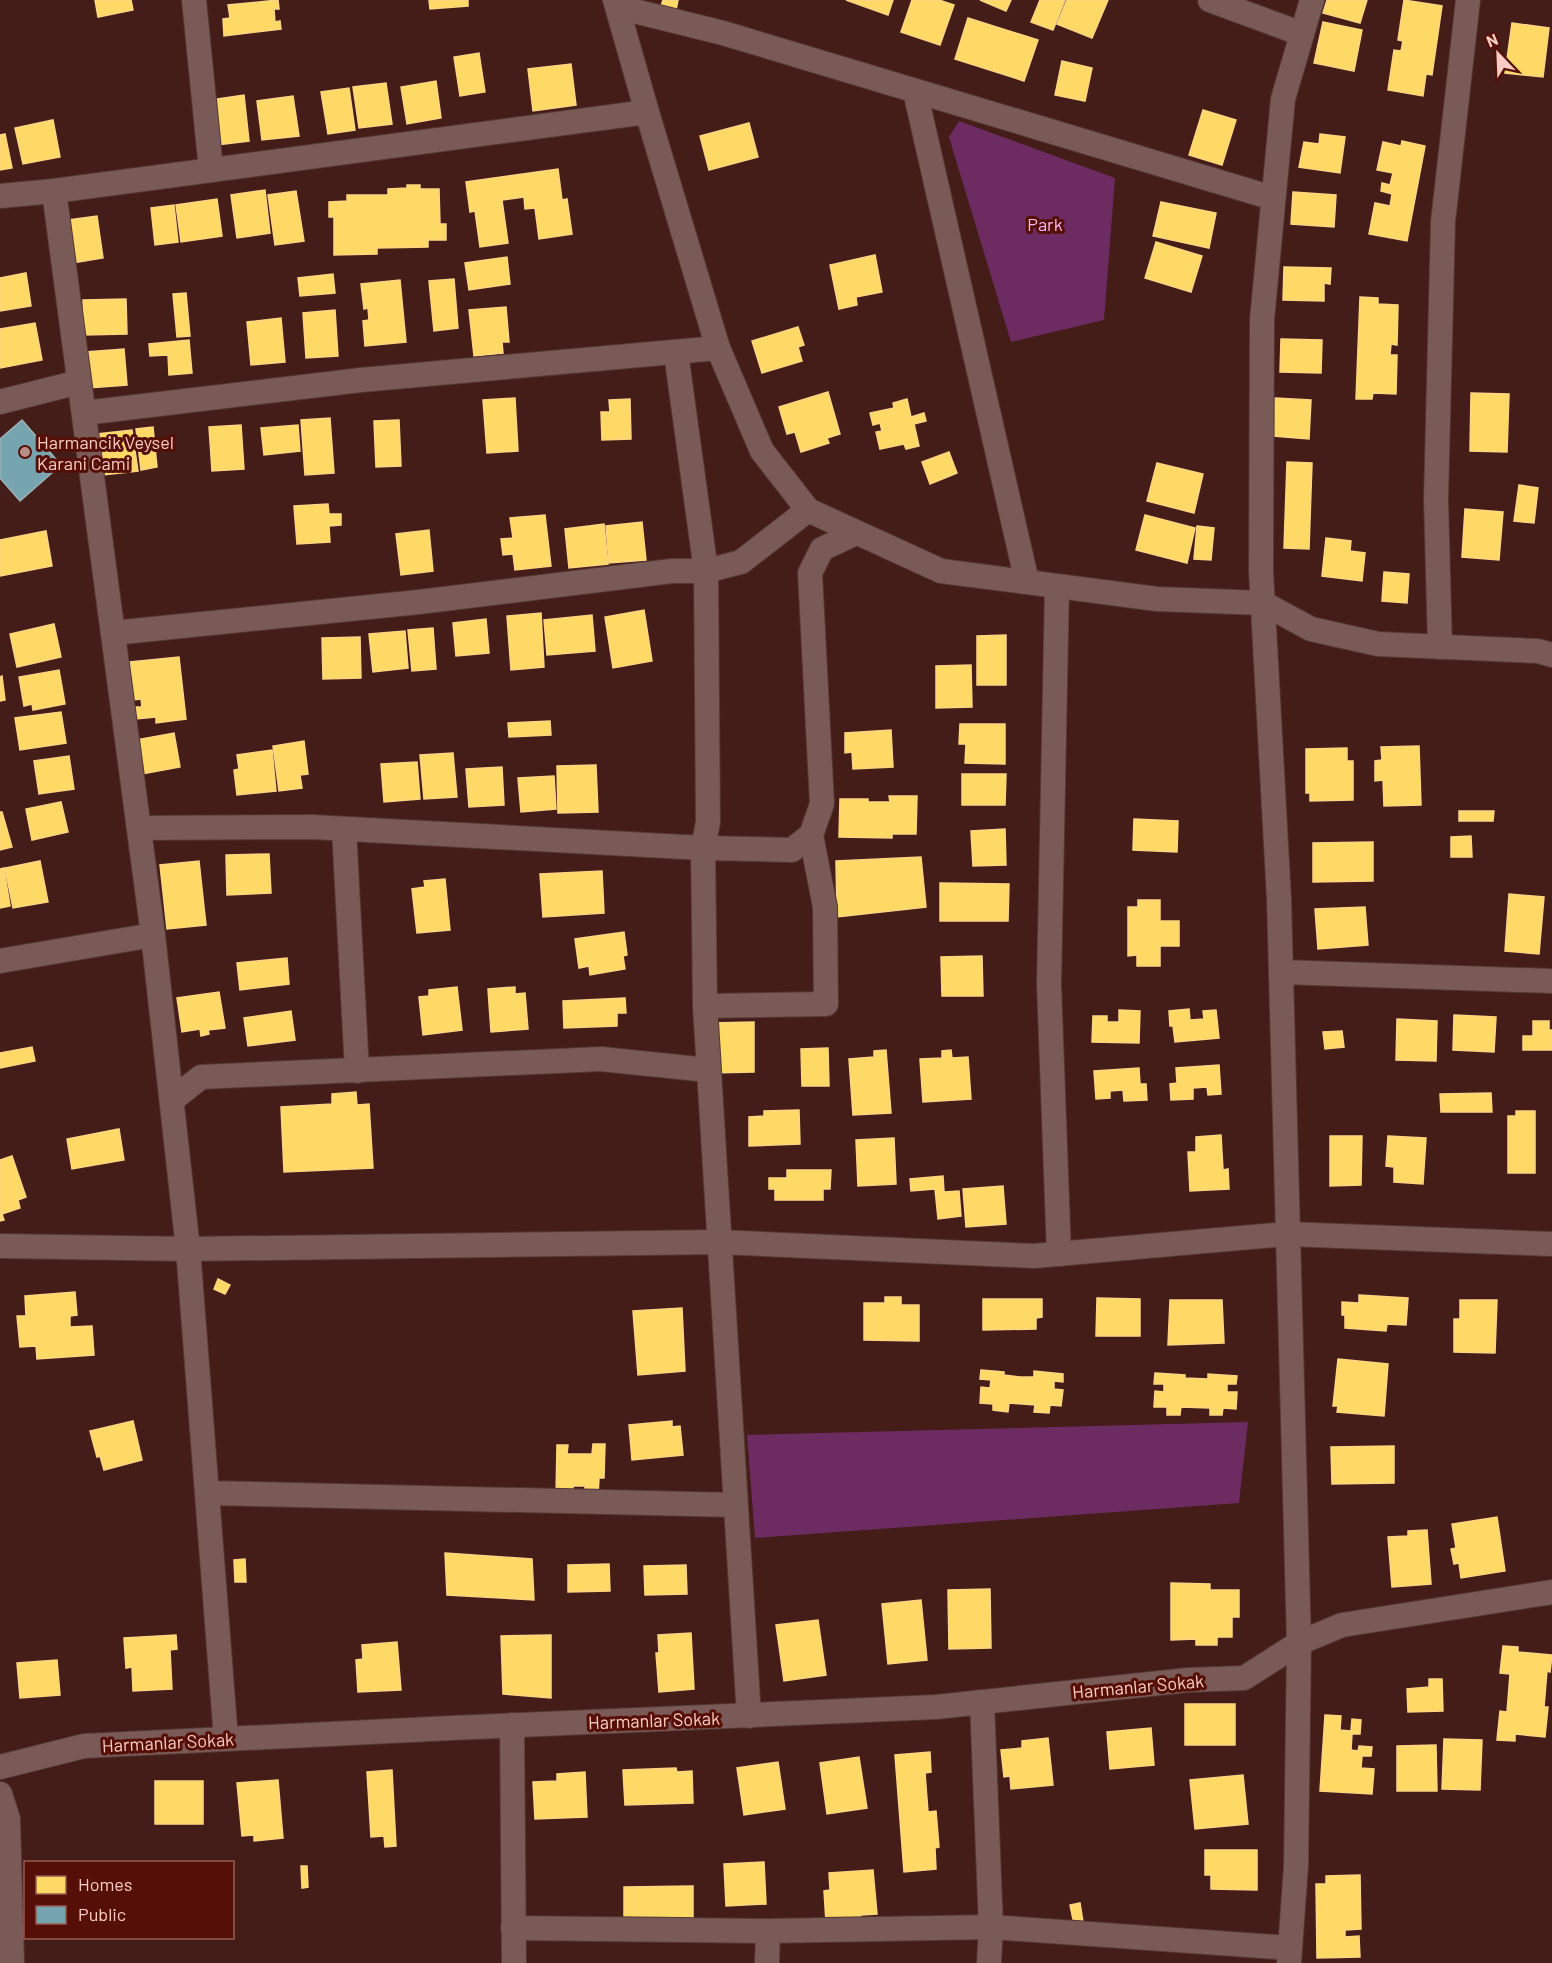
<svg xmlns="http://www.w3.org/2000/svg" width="1552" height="1963" viewBox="0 0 1552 1963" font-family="Barlow,sans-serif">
  <rect width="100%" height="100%" fill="#441d18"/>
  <g fill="#6c2b61">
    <path d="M959,121L1115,178L1104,320L1011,342L949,137Z"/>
    <path d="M1248,1422L1239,1503L755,1538L747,1435Z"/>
  </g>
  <g fill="#ffd966" stroke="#fdd582" stroke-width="1.5">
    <path d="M95,0H131L133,10L98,17Z"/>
    <path d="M278,0L279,9H274L275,22L280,21L281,29L224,36L223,19L230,18L228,5Z"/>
    <path d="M429,0H468V6L430,9Z"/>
    <path d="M663,0H678L676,10L661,6Z"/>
    <path d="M846,0H893L888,15Z"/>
    <path d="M912,0H939L954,5L940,45L901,32Z"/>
    <path d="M980,0H1011L1006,11Z"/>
    <path d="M1040,0H1065L1053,30L1031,22Z"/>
    <path d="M1067,0H1108L1092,38L1057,24Z"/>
    <path d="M1327,0H1367L1360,23L1323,13Z"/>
    <path d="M1404,0L1442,6L1432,75L1426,74L1423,96L1388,90L1394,50L1401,51L1403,41L1398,40Z"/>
    <path d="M968,18L1038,40L1024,81L955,59Z"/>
    <path d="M1323,22L1362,30L1354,71L1314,63Z"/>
    <path d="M1512,23L1549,28L1543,77L1505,73Z"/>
    <path d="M479,53L485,92L460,96L454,57Z"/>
    <path d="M1062,61L1092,68L1085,101L1055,95Z"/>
    <path d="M571,64L576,105L533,111L528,69Z"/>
    <path d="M436,81L441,118L407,124L401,87Z"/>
    <path d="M386,83L392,124L359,128L353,87Z"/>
    <path d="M349,88L355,130L328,134L321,92Z"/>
    <path d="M244,95L249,141L217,145L211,100Z"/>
    <path d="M293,96L299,136L262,140L257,101Z"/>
    <path d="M1203,110L1236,120L1222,165L1189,155Z"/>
    <path d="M53,120L60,157L23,164L15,128Z"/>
    <path d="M749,123L758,157L709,170L700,136Z"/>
    <path d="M5,134L12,168L0,170V135Z"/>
    <path d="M1320,134L1345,137L1340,173L1299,167L1304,142L1319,144Z"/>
    <path d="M1402,141L1425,146L1407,241L1369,234L1375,203L1390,206L1392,194L1381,191L1382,183L1390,185L1393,173L1377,170L1383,142L1401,146Z"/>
    <path d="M558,169L562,200L567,199L572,234L539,239L535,208L525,209L524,197L502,200L508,243L480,247L475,211L470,212L466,182Z"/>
    <path d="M407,185H420V189H439L440,224H446V240H428V247L377,248V254L334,255V217H329V202L347,201V195H388V189L407,188Z"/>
    <path d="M265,190L270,233L237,238L231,195Z"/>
    <path d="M296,191L304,241L275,245L268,195Z"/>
    <path d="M1293,192L1336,195L1334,227L1291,224Z"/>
    <path d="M217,199L222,236L181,242L176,205Z"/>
    <path d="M1161,202L1216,213L1209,248L1153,236Z"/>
    <path d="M174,205L178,242L155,245L151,208Z"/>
    <path d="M97,216L103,258L67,264L61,221Z"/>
    <path d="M1156,242L1202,256L1191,292L1145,278Z"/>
    <path d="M875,255L882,292L856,297L857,305L839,309L830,265Z"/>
    <path d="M507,257L510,284L469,290L465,263Z"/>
    <path d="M1284,267L1331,268L1330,284L1324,283V301L1283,300Z"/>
    <path d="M26,273L31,306L0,311V278Z"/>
    <path d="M333,274L335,293L300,296L298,278Z"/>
    <path d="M454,279L458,328L434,331L429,281Z"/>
    <path d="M400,280L406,342L365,346L363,321L369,320L368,308L364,309L361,284Z"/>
    <path d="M186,293L190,336L177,337L173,294Z"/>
    <path d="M1360,297L1378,298V304L1398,305L1397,345L1391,344L1390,355H1397L1396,394L1373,393L1372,399H1356Z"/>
    <path d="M126,299L127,334L84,335L83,300Z"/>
    <path d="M506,307L509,342H502L503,353L474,356L469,310Z"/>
    <path d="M335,310L338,356L306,358L303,313Z"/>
    <path d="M281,318L285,362L251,365L247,322Z"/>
    <path d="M35,323L42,360L0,368V329Z"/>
    <path d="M798,327L804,345L798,347L802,361L762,373L752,341Z"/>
    <path d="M1281,339L1322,340L1321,373L1280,372Z"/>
    <path d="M189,340L192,373L169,375L168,355L150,356L149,344Z"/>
    <path d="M124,349L127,385L88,388L85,352Z"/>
    <path d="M828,392L840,434L827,438L829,443L801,452L795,432L787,434L779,407Z"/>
    <path d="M1471,393L1509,394L1507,452L1470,451Z"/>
    <path d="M515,398L518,451L487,453L483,400Z"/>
    <path d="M1275,398L1311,400L1309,439L1273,436Z"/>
    <path d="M630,399L631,439L602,440L601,412H610L609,400Z"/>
    <path d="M907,399L911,417L924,413L926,421L914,424L919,446L906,449L904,444L880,449L876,432L882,431L880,423L873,425L870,413L894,408L893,403Z"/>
    <path d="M330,418L334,473L305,475L301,420Z"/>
    <path d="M399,420L401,466L376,467L374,421Z"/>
    <path d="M241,425L244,469L212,471L209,427Z"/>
    <path d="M298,425L300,451L264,455L261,428Z"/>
    <path d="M153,427L157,467L141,470L136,429Z"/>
    <path d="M132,430L138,471L103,475L97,434Z"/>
    <path d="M949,452L957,473L930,484L922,462Z"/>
    <path d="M1287,462L1312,463L1309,549L1284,548Z"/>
    <path d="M1157,463L1203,474L1194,513L1147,501Z"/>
    <path d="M1519,485L1538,488L1534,523L1514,521Z"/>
    <path d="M328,504L329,514H341V525L329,526L330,542L297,544L294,506Z"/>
    <path d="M1465,509L1503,512L1499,560L1462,557Z"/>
    <path d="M545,515L551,566L515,570L513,554L503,555L501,539L513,538L510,518Z"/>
    <path d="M1145,515L1195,528L1187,563L1136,550Z"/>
    <path d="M642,522L646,560L609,563L606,526Z"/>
    <path d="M604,524L608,564L569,568L565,529Z"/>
    <path d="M1197,526L1214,528L1211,560L1194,559Z"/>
    <path d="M429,530L433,571L401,575L396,534Z"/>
    <path d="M46,531L52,566L0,576V540Z"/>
    <path d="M1326,538L1351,541L1350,551L1365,553L1362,581L1322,576Z"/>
    <path d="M1384,572L1409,574L1407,603L1382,601Z"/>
    <path d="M644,610L652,661L613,668L605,617Z"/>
    <path d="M541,613L544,667L511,670L507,616Z"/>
    <path d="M592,615L595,651L547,655L544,620Z"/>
    <path d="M486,619L489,653L456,656L453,623Z"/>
    <path d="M54,624L61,657L17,667L10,634Z"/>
    <path d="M433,628L436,669L412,671L408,630Z"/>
    <path d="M405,631L408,668L373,672L369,634Z"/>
    <path d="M1006,635V685H977V636Z"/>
    <path d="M360,637L361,678L323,679L322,638Z"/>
    <path d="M179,657L186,719L156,723V717L136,719L135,707H142L141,699L134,700L130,662Z"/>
    <path d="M971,665L972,707L936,708V666Z"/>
    <path d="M59,670L65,704L33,710L32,704L24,706L19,677Z"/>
    <path d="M2,676L5,700L0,701V677Z"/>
    <path d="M61,712L66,743L20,750L15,718Z"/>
    <path d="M550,721L551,735L509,737L508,723Z"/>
    <path d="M960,724H1005V764L965,763L966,744H959Z"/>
    <path d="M891,730L893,767L853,769L852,752L845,753V733Z"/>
    <path d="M174,733L180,767L137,775L130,741Z"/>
    <path d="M304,741L308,774L300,775L302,788L279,791L273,746Z"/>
    <path d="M1419,746L1421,805L1384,806L1383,780L1375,781V761L1382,760L1381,747Z"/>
    <path d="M1347,748V761H1353V800L1310,801V793H1306V749Z"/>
    <path d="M272,750L276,791L237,795L234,770L239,769L237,755Z"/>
    <path d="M453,753L457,797L424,799L420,755Z"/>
    <path d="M69,756L74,789L39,794L34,761Z"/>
    <path d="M417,762L420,799L384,802L381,764Z"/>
    <path d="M596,765L598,812L558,813L557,766Z"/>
    <path d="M502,767L504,805L469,807L466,769Z"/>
    <path d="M962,774H1006L1005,805H962Z"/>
    <path d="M554,776L556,809L521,812L518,778Z"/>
    <path d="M889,796H917L916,834H892V838L839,837L840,799H868V802H890Z"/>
    <path d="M61,802L68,832L32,840L26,809Z"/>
    <path d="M1459,811H1494L1493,821H1459Z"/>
    <path d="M0,812H2L12,847L0,850Z"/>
    <path d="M1134,819L1178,821L1177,852L1133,850Z"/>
    <path d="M1005,829L1006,865L973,866L971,831Z"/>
    <path d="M1471,836L1472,857H1451V837Z"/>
    <path d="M1373,842V881L1313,882V843Z"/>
    <path d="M269,854L271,893L227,895L226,855Z"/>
    <path d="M921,857L926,907L837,917L836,861Z"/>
    <path d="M40,861L48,902L13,908L5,868Z"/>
    <path d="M199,861L206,925L167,929L160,865Z"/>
    <path d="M4,868L10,906L0,908V869Z"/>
    <path d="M602,871L604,913L543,917L540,874Z"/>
    <path d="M445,879L450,930L417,933L412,889L425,887L424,881Z"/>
    <path d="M940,883L1009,884L1008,921H940Z"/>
    <path d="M1509,894L1544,897L1539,954L1505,951Z"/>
    <path d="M1138,900H1160V921H1179V946H1160V966H1137V955L1128,956V907H1138Z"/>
    <path d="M1365,907L1368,945L1318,949L1315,909Z"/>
    <path d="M624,932L627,955L623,956L625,969L590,975L589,966L579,968L575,939Z"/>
    <path d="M982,956L983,996H942L941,957Z"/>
    <path d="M287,958L289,984L240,990L237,963Z"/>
    <path d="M457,987L462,1030L423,1035L419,997L429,996V990Z"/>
    <path d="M515,987V994L525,993L528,1029L491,1032L488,989Z"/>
    <path d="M219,992L225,1028L208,1030L209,1034L201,1036L200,1029L182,1032L177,998Z"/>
    <path d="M625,998L626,1013H617V1026L564,1028L563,1001Z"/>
    <path d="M1189,1009L1190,1020L1204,1019L1203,1011L1216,1010L1219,1038L1175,1042L1173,1026H1170L1169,1011Z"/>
    <path d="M1119,1010L1140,1011L1139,1043L1092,1042L1093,1016H1107V1022H1119Z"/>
    <path d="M291,1011L295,1040L248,1046L244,1018Z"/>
    <path d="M1454,1015L1496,1017L1494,1052L1453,1050Z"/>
    <path d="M1397,1019L1437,1021L1436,1061L1396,1060Z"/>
    <path d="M1533,1021H1549V1030H1552V1050H1523V1036H1533Z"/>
    <path d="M754,1022V1072L710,1073V1023Z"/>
    <path d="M1342,1031L1344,1047L1325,1049L1323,1032Z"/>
    <path d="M32,1047L35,1061L0,1068V1053Z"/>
    <path d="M828,1048L829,1086H802L801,1049Z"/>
    <path d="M886,1050L891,1113L853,1115L849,1059L874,1057V1051Z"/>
    <path d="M951,1050L952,1058L968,1057L971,1099L923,1102L920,1059L942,1058V1051Z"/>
    <path d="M1219,1065L1221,1094L1208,1095L1207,1087L1193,1088V1099L1171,1100L1170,1084L1177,1083L1176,1068Z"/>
    <path d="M1139,1068L1140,1084H1146L1147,1100L1124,1101L1123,1090L1110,1091V1098L1096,1099L1094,1071Z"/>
    <path d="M356,1092L357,1105L369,1104L373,1168L284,1172L281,1107L332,1104V1094Z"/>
    <path d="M1491,1093L1492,1112H1441L1440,1094Z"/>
    <path d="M799,1110L800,1144L749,1146V1117L764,1116V1111Z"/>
    <path d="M1516,1111H1535V1173H1508V1116H1516Z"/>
    <path d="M119,1129L124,1160L72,1169L67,1139Z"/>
    <path d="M1221,1135L1223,1170L1228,1169L1229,1189L1190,1191L1188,1152H1196V1137Z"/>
    <path d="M1330,1136H1362L1361,1185L1330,1186Z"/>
    <path d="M1388,1136L1426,1138L1423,1184L1394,1182V1167L1386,1166Z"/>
    <path d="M894,1138L896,1184L858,1186L856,1140Z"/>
    <path d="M12,1156L26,1197L18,1200L20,1208L2,1214L4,1220L0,1221V1160Z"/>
    <path d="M787,1170H831L830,1189H823V1200H775V1189H769V1178H787Z"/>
    <path d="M943,1176L944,1192L959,1191L961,1216L938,1219L935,1189L911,1191L910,1179Z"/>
    <path d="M1003,1186L1006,1224L966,1227L963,1189Z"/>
    <path d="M218,1279L230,1285L225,1294L214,1289Z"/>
    <path d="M75,1292L77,1315L70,1316V1327L92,1326L94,1355L37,1359L36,1346L20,1347L17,1316H26L25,1296Z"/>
    <path d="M1359,1295L1408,1298L1406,1325L1387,1324L1386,1331L1345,1328V1315H1342V1302L1359,1303Z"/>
    <path d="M885,1297H901V1305H919V1341L864,1340V1303H885Z"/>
    <path d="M1097,1298L1140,1299V1336H1096Z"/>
    <path d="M983,1299H1042V1317L1036,1318V1329L983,1330Z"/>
    <path d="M1170,1300H1222L1224,1343L1168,1345Z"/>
    <path d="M1460,1300H1497L1495,1353L1454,1352V1319H1460Z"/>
    <path d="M682,1308L685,1371L638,1375L633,1311Z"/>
    <path d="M1338,1359L1388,1364L1384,1416L1337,1412L1338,1406H1333Z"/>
    <path d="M981,1370L1004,1372V1375L1020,1377H1034V1371L1063,1374V1382L1054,1381V1389L1063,1390L1061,1406L1050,1405L1049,1413L1034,1412L1035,1405L1009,1403L1008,1412L993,1410V1404L980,1403L981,1387L990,1388L991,1380L980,1379Z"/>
    <path d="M1155,1373L1185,1375V1378L1208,1379V1374L1237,1376L1236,1384H1227V1392H1237L1236,1409L1223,1408L1222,1415H1210V1408L1181,1407L1180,1415H1167V1407H1154L1155,1391L1164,1392V1384H1154Z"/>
    <path d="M133,1421L142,1460L104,1470L100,1456L97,1457L90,1431Z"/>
    <path d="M672,1421V1427L680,1426L683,1455L632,1460L629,1425Z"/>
    <path d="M593,1444H605L604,1478H599L598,1497H585V1486H573V1496H556L557,1445H568L567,1454H592Z"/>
    <path d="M1394,1446V1483L1332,1484L1331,1447Z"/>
    <path d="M1497,1517L1505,1571L1461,1578L1459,1563L1454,1564L1451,1549L1456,1548L1452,1524Z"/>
    <path d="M1427,1530L1431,1584L1392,1587L1388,1537L1408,1536V1531Z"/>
    <path d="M445,1553L532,1559L534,1600L447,1595Z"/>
    <path d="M245,1559L246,1582H235L234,1560Z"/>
    <path d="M609,1564L610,1591L568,1592V1565Z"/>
    <path d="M686,1565L687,1594L645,1595L644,1566Z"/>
    <path d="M1171,1583L1210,1584V1590H1239V1617H1232V1637H1217V1645H1196V1639L1171,1640Z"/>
    <path d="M990,1589L991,1648L949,1649L948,1590Z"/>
    <path d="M921,1600L927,1660L888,1664L882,1604Z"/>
    <path d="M818,1620L826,1675L784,1681L776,1625Z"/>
    <path d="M691,1633L694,1689L659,1692L656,1653H659L658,1635Z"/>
    <path d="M176,1635L177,1649L170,1650L172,1689L133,1691L132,1667L126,1668L124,1638Z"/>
    <path d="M551,1635V1698L503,1694L501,1636Z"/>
    <path d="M397,1642L401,1690L358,1692L356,1660L363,1659L362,1645Z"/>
    <path d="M1503,1646L1518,1647V1652L1552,1655L1550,1672L1547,1671L1544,1707H1548L1545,1737L1515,1734V1741L1497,1740L1500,1711L1507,1712L1510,1674L1500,1673Z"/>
    <path d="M57,1660L60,1695L20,1698L17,1663Z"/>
    <path d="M1429,1679H1442L1443,1711L1408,1712L1407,1689L1429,1687Z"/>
    <rect x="1185" y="1704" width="50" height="41"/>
    <path d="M1325,1715L1341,1716L1340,1730L1351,1731L1352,1719L1361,1720L1360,1734H1352L1351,1750L1358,1751L1359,1746L1372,1747L1371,1756H1362L1361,1768L1374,1769L1372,1794L1320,1791Z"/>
    <path d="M1151,1728L1154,1765L1110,1769L1107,1732Z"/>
    <path d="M1048,1738L1053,1785L1011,1789L1010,1776L1004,1777L1001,1750L1022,1748V1741Z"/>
    <path d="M1444,1739L1482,1740L1480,1790L1442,1789Z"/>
    <path d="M1436,1745L1437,1791H1397V1746Z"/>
    <path d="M930,1752L931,1772L925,1773L928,1812L936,1811L939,1847L935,1848L936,1869L904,1872L895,1755Z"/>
    <path d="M859,1757L867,1808L827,1814L820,1763Z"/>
    <path d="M778,1762L785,1809L744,1815L737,1768Z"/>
    <path d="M676,1768L677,1772L692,1771L693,1803L625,1805L623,1770Z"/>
    <path d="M392,1770L396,1846L385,1847L384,1836L371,1837L367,1772Z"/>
    <path d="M585,1772L587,1817L535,1819L533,1782L557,1781V1774Z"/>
    <path d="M1243,1775L1248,1824L1195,1829L1190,1780Z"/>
    <path d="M278,1780L283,1838L254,1841V1835L242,1836L237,1783Z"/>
    <rect x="155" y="1781" width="48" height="43"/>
    <path d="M1205,1850H1257V1890L1211,1889V1875H1205Z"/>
    <path d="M764,1862L766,1904L726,1906L724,1864Z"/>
    <path d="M301,1866H307L308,1887L302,1888Z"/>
    <path d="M873,1870L877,1914L861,1915V1919L826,1922L824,1891L830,1890L829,1873Z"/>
    <path d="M1360,1875L1361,1929L1345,1930V1937L1359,1936L1360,1957L1317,1958L1316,1884H1326V1876Z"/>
    <path d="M693,1886V1920H624V1887Z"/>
    <path d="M1080,1903L1083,1922L1074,1924L1070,1905Z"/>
  </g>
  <path fill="#76a5af" stroke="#9db1b5" stroke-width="1.5" d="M22,420L61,465L20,501L0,478V439Z"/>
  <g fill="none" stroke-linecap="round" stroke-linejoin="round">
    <g stroke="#553734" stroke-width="26">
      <g id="minor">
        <path d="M194,0L211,170"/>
        <path d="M615,0L647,112L718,348L762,451L808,510L941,571L1157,599L1263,603L1311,629L1378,644L1538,651L1552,655"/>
        <path d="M1210,0L1302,34"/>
        <path d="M618,7L723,33L1273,198"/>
        <path d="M915,91L1027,582"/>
        <path d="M54,191L153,935L188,1249L226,1739"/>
        <path d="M0,196L54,191L647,112"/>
        <path d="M676,353L706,571L708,822L703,848L705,1006L749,1716"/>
        <path d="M0,402L79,382"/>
        <path d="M84,413L361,380L718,348"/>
        <path d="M1057,586L1049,984L1059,1254"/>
        <path d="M113,633L419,602L672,571H706L741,562L808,510"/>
        <path d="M1440,647L1436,499L1443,222L1468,0"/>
        <path d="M139,828L312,827L703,848L792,850L811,835L822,804L810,573L822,549L856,533"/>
        <path d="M344,829L357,1071"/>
        <path d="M0,961L153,935"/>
        <path d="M1281,972L1552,981"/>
        <path d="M705,1006L826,1004L825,907L811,835"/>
        <path d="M172,1100L201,1077L601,1059L708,1070"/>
        <path d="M0,1246L188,1249L718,1242L1034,1256L1287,1234L1552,1244"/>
        <path d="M207,1493L735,1505"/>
        <path d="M982,1702L991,1927L989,1963"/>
        <path d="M512,1725L514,1963"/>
        <path d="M0,1767L84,1746L451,1728L936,1707L1188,1680L1244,1678L1299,1643L1342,1625L1552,1592"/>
        <path d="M0,1794L8,1819L12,1963"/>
        <path d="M513,1928L768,1931L991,1927L1290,1948"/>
        <path d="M767,1963L768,1931"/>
        <path d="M1289,1963L1296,1866L1299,1643L1279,899L1261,571L1262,320L1283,99L1312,0"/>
      </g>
    </g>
    <use href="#minor" stroke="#795a56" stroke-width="24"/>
  </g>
  <circle fill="#ba8f88" stroke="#560f06" stroke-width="2" cx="25" cy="452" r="6"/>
  <g text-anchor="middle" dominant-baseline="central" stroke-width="6" stroke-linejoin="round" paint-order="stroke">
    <g font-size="18" fill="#fbbaf2" stroke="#560f06">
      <text x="1045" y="224">Park</text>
    </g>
    <g font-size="18" fill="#f9cdc4" stroke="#560f06" text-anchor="start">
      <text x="37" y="442">Harmancik Veysel<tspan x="37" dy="21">Karani Cami</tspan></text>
    </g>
    <g font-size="18" fill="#f9cdc4" stroke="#560f06">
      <text transform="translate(1138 1686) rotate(-5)">Harmanlar Sokak</text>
      <text transform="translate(654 1720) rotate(-2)">Harmanlar Sokak</text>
      <text transform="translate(168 1742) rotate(-3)">Harmanlar Sokak</text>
    </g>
  </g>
  <rect x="24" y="1861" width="210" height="78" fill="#560f06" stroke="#975b52" stroke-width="1.5"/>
  <rect x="36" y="1876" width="30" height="18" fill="#ffd966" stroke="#975b52" stroke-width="1.5"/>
  <text x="78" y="1891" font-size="18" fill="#f9cdc4">Homes</text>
  <rect x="36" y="1906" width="30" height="18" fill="#76a5af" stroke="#975b52" stroke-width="1.5"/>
  <text x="78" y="1921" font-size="18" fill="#f9cdc4">Public</text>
  <g transform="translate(1498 54) rotate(337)" stroke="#560f06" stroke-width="4.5" paint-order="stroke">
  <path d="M0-4.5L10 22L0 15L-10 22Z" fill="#f9cdc4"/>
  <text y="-9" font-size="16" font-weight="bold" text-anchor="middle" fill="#f9cdc4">N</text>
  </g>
</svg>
